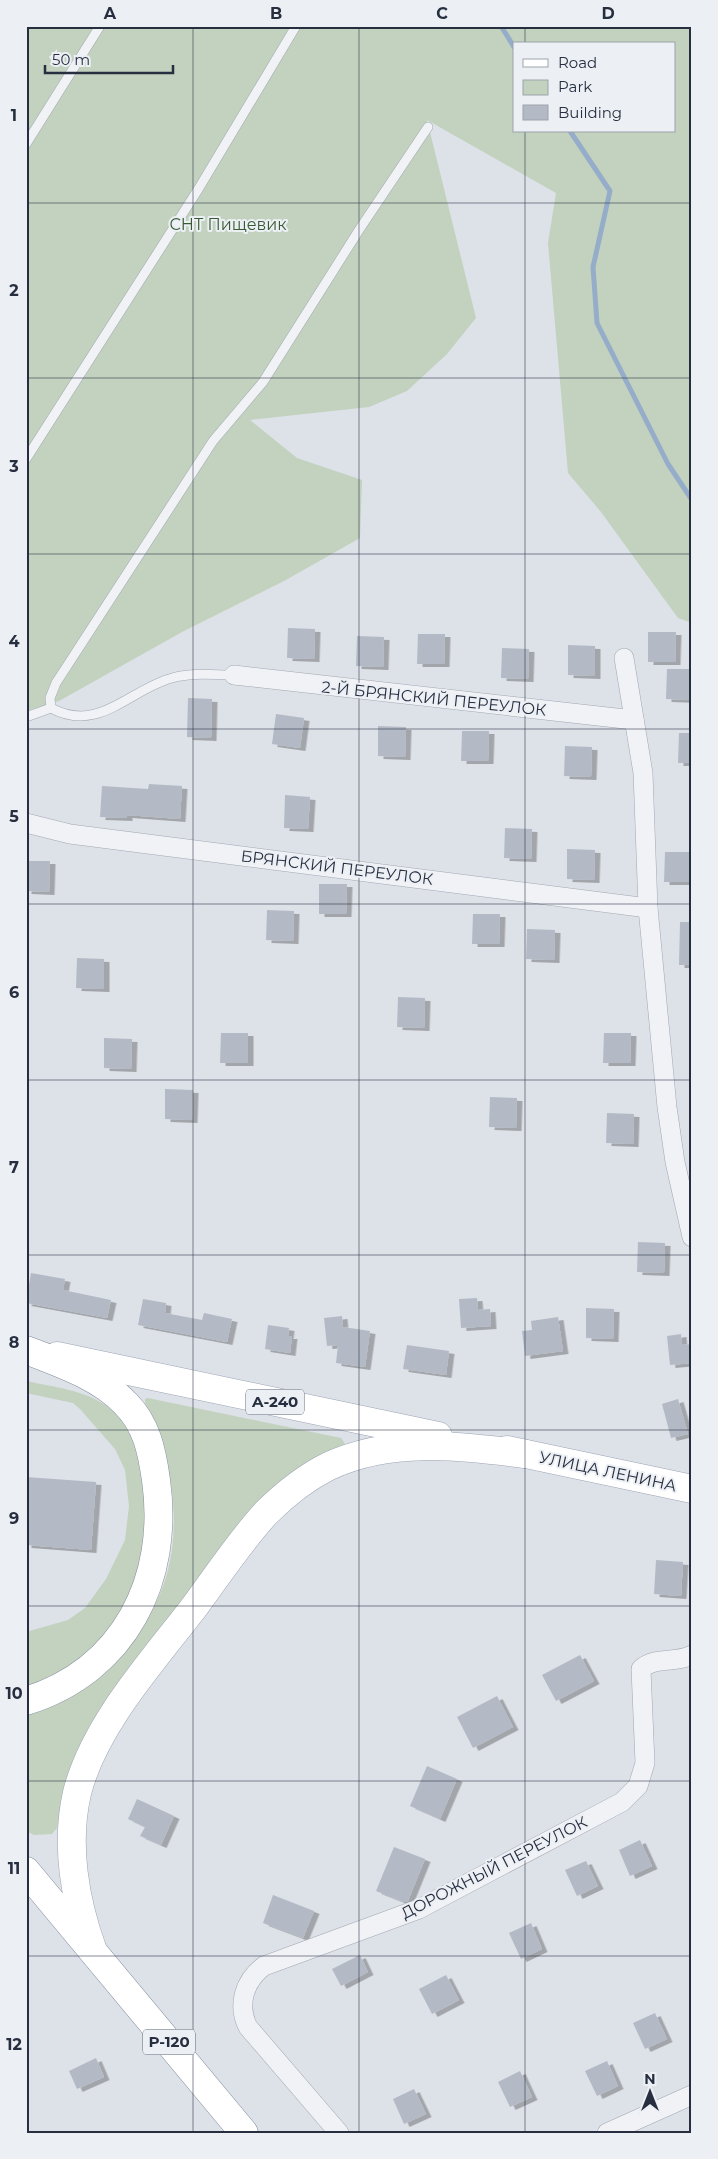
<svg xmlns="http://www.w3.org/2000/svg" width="718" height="2159" viewBox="0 0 718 2159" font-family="Montserrat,sans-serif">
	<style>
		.green { fill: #c2d2be; fill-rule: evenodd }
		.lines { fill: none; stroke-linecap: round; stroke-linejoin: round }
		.stream { stroke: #96adca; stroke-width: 5 }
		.building { fill: #b4bac5; filter: url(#shadow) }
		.lane-casing { stroke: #a2a8b2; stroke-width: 10 }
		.street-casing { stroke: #a2a8b2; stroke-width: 20 }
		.primary-casing { stroke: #9ca4b4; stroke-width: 29 }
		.highway-casing { stroke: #848d9f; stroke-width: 29 }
		.lane { stroke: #f0f2f6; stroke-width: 9 }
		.street { stroke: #f0f2f6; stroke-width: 19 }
		.primary { stroke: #fff; stroke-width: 28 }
		.highway { stroke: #fff; stroke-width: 28 }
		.grid { fill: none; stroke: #262e3f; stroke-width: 1; stroke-opacity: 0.55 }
		.labels { text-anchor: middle; stroke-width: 4; stroke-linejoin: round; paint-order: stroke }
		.shield { fill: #ecf0f5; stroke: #616876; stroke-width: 1 }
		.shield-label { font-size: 15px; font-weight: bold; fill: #262e3f }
		.park-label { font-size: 16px; fill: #385b33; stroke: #ecf0f5 }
		.street-label { font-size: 16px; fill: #262e3f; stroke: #ecf0f5 }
		.neatline { fill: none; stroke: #262e3f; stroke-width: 2 }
		.grid-label { font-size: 16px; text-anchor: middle; font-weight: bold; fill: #262e3f }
	</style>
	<defs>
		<filter id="shadow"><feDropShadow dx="5.5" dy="3" stdDeviation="0" flood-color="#0004"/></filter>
	</defs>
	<rect width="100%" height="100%" fill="#dde1e8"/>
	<g class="green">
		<path d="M26,26H692V623L678,618L601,512L568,473L548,243L556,193L427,120L476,318L447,354L407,391L369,407L250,420L297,458L362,480L360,538L284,581L182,632L59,701L26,711ZM514,44H674V131H514Z"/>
		<path d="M26,1381C54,1387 85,1390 108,1407C133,1426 140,1455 143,1484C146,1516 147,1551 137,1582C125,1616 95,1652 64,1671C52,1678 39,1683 26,1689V1632L68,1620L85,1608L106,1579L125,1540L129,1506L125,1470L115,1449L80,1409L73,1403L26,1393Z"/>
		<path d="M148,1398L341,1438L345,1444L343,1448C303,1465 287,1473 256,1505L62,1802L57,1828L52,1834L34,1835L26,1831V1715C39,1710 53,1706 65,1699C80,1689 93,1672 106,1659C118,1647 134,1635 144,1622C189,1561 178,1466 145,1403V1399Z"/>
	</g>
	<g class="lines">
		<g class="stream">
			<polyline points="501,26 514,47"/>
			<polyline points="570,131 610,191 593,267 597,323 668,464 692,500"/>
		</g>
	</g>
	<g class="building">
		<polygon points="288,628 315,629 314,659 287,658"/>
		<polygon points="648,632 676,632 675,662 648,662"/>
		<polygon points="418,634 445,634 444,664 417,664"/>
		<polygon points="357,636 384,637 383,667 356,666"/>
		<polygon points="568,645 595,646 595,676 568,675"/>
		<polygon points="502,648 529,649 528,679 501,678"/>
		<polygon points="667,669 692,669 692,700 666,699"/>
		<polygon points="188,698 212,699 211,738 187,737"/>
		<polygon points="276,714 304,718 300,748 272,744"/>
		<polygon points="378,726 406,727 405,757 378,756"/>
		<polygon points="462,731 489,731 488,761 461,761"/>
		<polygon points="679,733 692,733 692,763 678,763"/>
		<polygon points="565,746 592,747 591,777 564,776"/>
		<polygon points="149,784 182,786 180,819 127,815 127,818 100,817 102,786 148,789"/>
		<polygon points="285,795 310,797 308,829 284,828"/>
		<polygon points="505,828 532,829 531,859 504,858"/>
		<polygon points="567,849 595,850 594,880 567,879"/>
		<polygon points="665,852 692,852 691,882 664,882"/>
		<polygon points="26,861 50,861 49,892 26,891"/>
		<polygon points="319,884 347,884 346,914 319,914"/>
		<polygon points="267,910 294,911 293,941 266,940"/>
		<polygon points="473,914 500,914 499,944 472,944"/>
		<polygon points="680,922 692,922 692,965 679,965"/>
		<polygon points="527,929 555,930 554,960 526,959"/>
		<polygon points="77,958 104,959 104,989 76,988"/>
		<polygon points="398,997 425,998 424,1028 397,1027"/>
		<polygon points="221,1033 248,1033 248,1063 220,1063"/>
		<polygon points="604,1033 631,1033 630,1063 603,1063"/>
		<polygon points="104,1038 132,1039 131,1069 104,1068"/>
		<polygon points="165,1089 193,1090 192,1120 165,1119"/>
		<polygon points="490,1097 517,1098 516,1128 489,1127"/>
		<polygon points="607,1113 634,1114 633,1144 606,1143"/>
		<polygon points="638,1242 665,1243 664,1273 637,1272"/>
		<polygon points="31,1273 65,1279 63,1290 111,1300 107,1318 26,1303"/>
		<polygon points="477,1298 478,1310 490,1309 491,1326 461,1328 459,1299"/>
		<polygon points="143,1299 166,1303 165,1313 202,1320 204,1313 232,1319 227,1342 138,1325"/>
		<polygon points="586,1308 614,1309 613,1339 586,1338"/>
		<polygon points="342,1316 343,1327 370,1331 365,1367 336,1363 338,1345 327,1346 324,1318"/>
		<polygon points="558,1317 563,1351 525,1356 522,1331 532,1330 531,1321"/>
		<polygon points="268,1325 289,1328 288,1336 292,1336 290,1353 265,1349"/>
		<polygon points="681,1334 682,1345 692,1344 692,1363 670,1365 667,1336"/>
		<polygon points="407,1345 449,1351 446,1375 403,1369"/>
		<polygon points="678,1399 688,1434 671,1438 662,1404"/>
		<polygon points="26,1477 96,1482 91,1550 26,1545"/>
		<polygon points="656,1560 683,1562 681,1596 654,1594"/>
		<polygon points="580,1655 594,1681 556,1701 542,1675"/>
		<polygon points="497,1696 513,1727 473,1748 457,1717"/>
		<polygon points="427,1766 457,1779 440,1819 410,1806"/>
		<polygon points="137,1799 174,1816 161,1845 140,1836 145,1827 128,1819"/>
		<polygon points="640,1840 652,1866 630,1876 619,1850"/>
		<polygon points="394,1847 425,1859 408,1901 404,1902 376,1891"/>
		<polygon points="586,1861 598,1886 577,1896 565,1870"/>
		<polygon points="273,1895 314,1911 303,1938 263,1923"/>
		<polygon points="531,1923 542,1949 521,1959 509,1933"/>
		<polygon points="360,1955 368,1972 341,1986 332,1969"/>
		<polygon points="446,1975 459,2000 432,2014 419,1989"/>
		<polygon points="655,2013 667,2039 645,2049 633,2023"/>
		<polygon points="96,2058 104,2077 77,2089 69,2071"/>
		<polygon points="607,2061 618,2086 597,2096 585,2071"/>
		<polygon points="520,2071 532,2097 510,2107 498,2082"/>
		<polygon points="414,2089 426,2114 404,2124 393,2099"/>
	</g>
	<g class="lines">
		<defs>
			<g id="lane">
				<polyline points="26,144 100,26"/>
				<polyline points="26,459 199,188 296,26"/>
				<path d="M234,675C213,675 192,672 172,678C130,689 99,734 51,708L50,698L56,683L213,441L263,382L359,230L428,127"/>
				<polyline points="26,717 51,708"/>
			</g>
			<g id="street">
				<polyline points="624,658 643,773 648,908 667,1107 675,1162 692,1237"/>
				<polyline points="234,675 634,720"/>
				<polyline points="26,823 70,834 648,908"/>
				<path d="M339,2133L248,2027C237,2005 244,1981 264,1966L419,1909L622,1802L638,1786L645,1763L641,1669C655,1656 674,1664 692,1655"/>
				<polyline points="607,2133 692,2095"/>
			</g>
			<g id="primary">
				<polyline points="57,1356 438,1436"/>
				<polyline points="507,1450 692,1489"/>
				<path d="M93,1951C75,1902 65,1845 77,1793C94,1725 153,1661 195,1606C218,1575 240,1541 266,1513C285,1494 305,1478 329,1466C391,1437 459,1446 525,1454"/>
			</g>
			<g id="highway">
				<path d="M26,1350C60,1363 101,1377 126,1404C147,1425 152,1452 156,1480C170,1579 125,1670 26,1701"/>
				<polyline points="26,1871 244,2133"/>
			</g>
		</defs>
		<use href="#lane" class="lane-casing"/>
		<use href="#street" class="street-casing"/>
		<use href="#primary" class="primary-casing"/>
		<use href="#highway" class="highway-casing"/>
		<use href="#lane" class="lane"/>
		<use href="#street" class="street"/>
		<use href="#primary" class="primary"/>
		<use href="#highway" class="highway"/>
	</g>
	<path class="grid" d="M193,26V2133M359,26V2133M525,26V44M525,131V2133M26,203H692M26,378H692M26,554H692M26,729H692M26,904H692M26,1080H692M26,1255H692M26,1430H692M26,1606H692M26,1781H692M26,1956H692"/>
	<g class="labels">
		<g class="shield">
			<rect x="246" y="1389.5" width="58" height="25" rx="4"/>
			<rect x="143" y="2029.5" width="52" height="25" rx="4"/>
		</g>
		<g class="shield-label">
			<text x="275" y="1407">А-240</text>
			<text x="169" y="2047">Р-120</text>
		</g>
		<g class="park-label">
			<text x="228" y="230">СНТ Пищевик</text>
		</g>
		<g class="street-label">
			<text transform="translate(434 698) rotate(6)" y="6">2-Й БРЯНСКИЙ ПЕРЕУЛОК</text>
			<text transform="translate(337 867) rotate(7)" y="6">БРЯНСКИЙ ПЕРЕУЛОК</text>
			<text transform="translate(608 1471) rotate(12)" y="6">УЛИЦА ЛЕНИНА</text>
			<text transform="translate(494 1867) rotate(-27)" y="6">ДОРОЖНЫЙ ПЕРЕУЛОК</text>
		</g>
	</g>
	<rect width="718" height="2159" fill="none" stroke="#ecf0f5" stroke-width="55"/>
	<rect x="513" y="42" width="162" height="90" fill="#ecf0f5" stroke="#9da2ac"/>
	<rect x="523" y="59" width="25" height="8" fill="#ffffff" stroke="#9da2ac"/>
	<text x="558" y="68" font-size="15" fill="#262e3f">Road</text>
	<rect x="523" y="80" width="25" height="15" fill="#c2d2be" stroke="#9da2ac"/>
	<text x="558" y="92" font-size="15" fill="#262e3f">Park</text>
	<rect x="523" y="105" width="25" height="15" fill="#b4bac5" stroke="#9da2ac"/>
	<text x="558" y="118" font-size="15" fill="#262e3f">Building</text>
	<g transform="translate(650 2092)" stroke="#ecf0f5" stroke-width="4" paint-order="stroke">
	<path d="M0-4L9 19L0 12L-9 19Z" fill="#262e3f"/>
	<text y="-8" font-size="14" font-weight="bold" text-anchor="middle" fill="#262e3f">N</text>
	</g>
	<path d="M45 65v8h128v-8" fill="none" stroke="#262e3f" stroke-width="2.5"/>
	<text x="52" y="65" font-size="15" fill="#262e3f" stroke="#ecf0f5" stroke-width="4" paint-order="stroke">50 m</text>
	<rect x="28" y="28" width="662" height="2104" class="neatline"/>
	<g class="grid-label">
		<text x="110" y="19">A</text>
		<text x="276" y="19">B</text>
		<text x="442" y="19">C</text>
		<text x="608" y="19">D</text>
		<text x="14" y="121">1</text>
		<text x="14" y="296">2</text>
		<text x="14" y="472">3</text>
		<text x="14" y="647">4</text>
		<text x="14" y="822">5</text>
		<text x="14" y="998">6</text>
		<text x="14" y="1173">7</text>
		<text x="14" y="1348">8</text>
		<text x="14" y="1524">9</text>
		<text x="14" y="1699">10</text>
		<text x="14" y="1874">11</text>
		<text x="14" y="2050">12</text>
	</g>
</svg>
